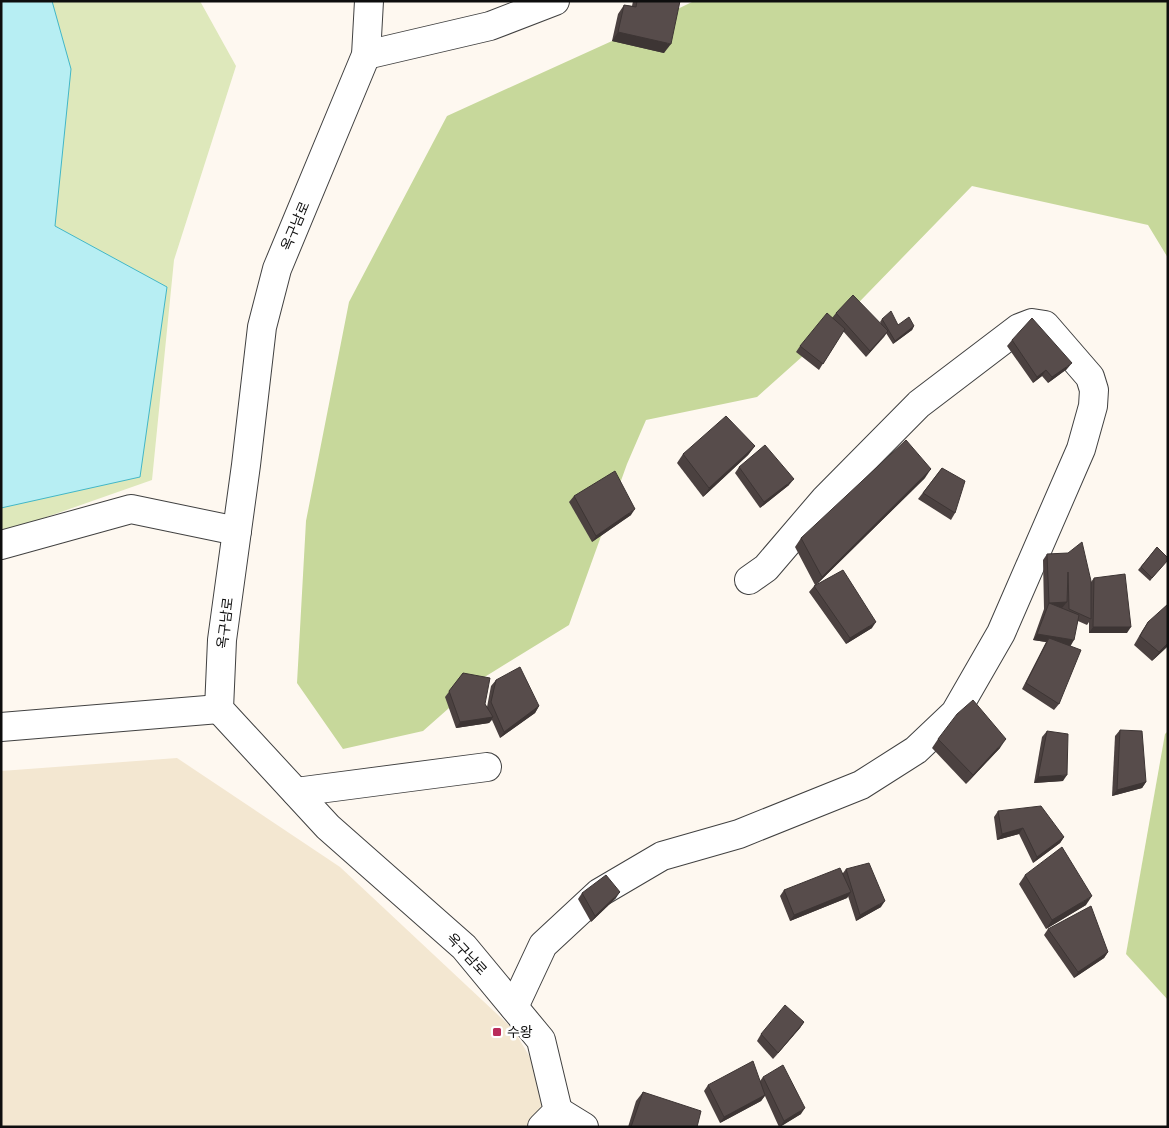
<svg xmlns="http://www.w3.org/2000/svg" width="1169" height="1128" viewBox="0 0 1169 1128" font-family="Bitter,'Noto Sans KR',serif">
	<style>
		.farmland { fill: #f3e7d1 }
		.green { fill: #dee8bb }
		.forest { fill: #c7d89b }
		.water { fill: #b7eef3; stroke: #42b7c7 }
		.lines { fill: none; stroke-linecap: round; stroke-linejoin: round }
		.minor-casing { stroke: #414141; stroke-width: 30 }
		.minor { stroke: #fff; stroke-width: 28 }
		.wall { fill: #4b4140 }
		.shaded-wall { fill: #3d3534 }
		.building { fill: #574c4b; stroke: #3d3534 }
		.poi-dot { fill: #b92c5a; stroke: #fff; stroke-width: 2 }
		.labels { text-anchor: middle; stroke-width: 5; stroke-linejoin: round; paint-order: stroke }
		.street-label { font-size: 14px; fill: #0e0e0e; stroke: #fff }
		.poi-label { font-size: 14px; fill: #0e0e0e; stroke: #fff; text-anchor: start }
	</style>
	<rect width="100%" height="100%" fill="#fef8f0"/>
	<polygon class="farmland" points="177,758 340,867 513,1029 572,1127 1,1127 1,771"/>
	<polygon class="green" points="1,1 200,1 236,66 174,260 152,480 1,533"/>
	<g class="forest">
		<polygon points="694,1 1168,1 1168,258 1148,225 972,186 832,330 757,397 646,420 627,464 569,625 483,678 423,731 343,749 297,683 306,521 349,302 447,116 612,41"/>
		<polygon points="1168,731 1168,1000 1126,954 1165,734"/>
	</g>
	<polygon class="water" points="1,1 52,1 71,69 55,226 167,287 140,477 1,508"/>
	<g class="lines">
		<defs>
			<g id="minor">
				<polyline points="369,1 366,55 277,269 262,327 246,465 222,640 219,709 328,827 464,947 541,1040 558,1111 542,1127"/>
				<polyline points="366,55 490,26 555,1"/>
				<polyline points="1,545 131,509 237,531"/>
				<polyline points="1,727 219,709"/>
				<polyline points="296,792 487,767"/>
				<polyline points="514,1007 543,945 599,893 662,856 739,834 861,785 916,750 955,713 1001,633 1081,449 1093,406 1094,390 1090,377 1045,325 1032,323 1019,328 919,404 825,499 766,568 749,580"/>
				<polyline points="558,1111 584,1127"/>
			</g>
		</defs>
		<use href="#minor" class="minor-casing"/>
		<use href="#minor" class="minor"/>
	</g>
	<g class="wall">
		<polygon points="633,1 680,1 664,53 612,41 618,14 624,5 632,6"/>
		<polygon points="836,313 881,324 880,322 882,319 898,325 914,326 912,330 893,344 886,333 866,357 843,331 819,370 796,352 800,346 832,318"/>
		<polygon points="1012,340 1067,369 1048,383 1042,376 1033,383 1007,346"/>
		<polygon points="755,446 748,455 703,497 677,463 683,454"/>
		<polygon points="739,467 789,485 760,508 735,473"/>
		<polygon points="942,468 955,513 951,520 918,499"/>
		<polygon points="925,478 816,585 872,628 846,644 809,592 815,585 795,547 801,538"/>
		<polygon points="574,496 631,515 592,542 569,502"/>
		<polygon points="1157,547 1168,558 1150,581 1138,570"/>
		<polygon points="1047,554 1091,582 1094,578 1127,633 1089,633 1089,622 1087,625 1078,621 1070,646 1059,704 1054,710 1022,689 1046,642 1033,640 1044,609 1043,560"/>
		<polygon points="1148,622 1168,646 1152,661 1134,645 1142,631"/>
		<polygon points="463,673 487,707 491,686 496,680 539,706 535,713 500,738 492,720 489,723 456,728 445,697"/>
		<polygon points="1120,730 1146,782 1142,788 1112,796 1115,736"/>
		<polygon points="1047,731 1063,781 1034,783 1042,737"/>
		<polygon points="938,739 1000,748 966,784 932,748"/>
		<polygon points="998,811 1064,837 1060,843 1033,863 1019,834 997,840 994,817"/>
		<polygon points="846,869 881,907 856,921 848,896 847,898 790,921 780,896 784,890 843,873"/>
		<polygon points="1025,875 1086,905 1046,929 1019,884"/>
		<polygon points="582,893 616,898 591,922 578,899"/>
		<polygon points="1048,929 1108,952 1104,958 1074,978 1044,935"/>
		<polygon points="804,1022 800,1028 773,1059 757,1041 761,1034"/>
		<polygon points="763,1077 801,1114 779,1127 765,1096 761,1101 720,1123 704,1091 708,1085 760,1081"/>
		<polygon points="643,1092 697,1127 628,1127 636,1101"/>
	</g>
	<g class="shaded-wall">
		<polygon points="618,32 671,44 664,53 612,41"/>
		<polygon points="914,326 912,330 893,344 895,341"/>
		<polygon points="888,331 884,337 866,357 870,351"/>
		<polygon points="1072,363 1067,369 1048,383 1052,377"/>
		<polygon points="1046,370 1042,376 1033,383 1037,377"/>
		<polygon points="755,446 748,455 703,497 709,488"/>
		<polygon points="931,469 925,478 815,586 822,577"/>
		<polygon points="794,479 789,485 760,508 764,502"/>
		<polygon points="635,509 631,515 592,542 596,536"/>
		<polygon points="1067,602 1062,608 1049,603"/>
		<polygon points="876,622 872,628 846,644 850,638"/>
		<polygon points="1093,627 1131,627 1127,633 1089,633"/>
		<polygon points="1037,634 1074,640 1070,647 1049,638 1046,642 1033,640"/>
		<polygon points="1168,643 1168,646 1152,661 1159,652"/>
		<polygon points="539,706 535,713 500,738 504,732"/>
		<polygon points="493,717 489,723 456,728 460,722"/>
		<polygon points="1006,739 1000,748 966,784 973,775"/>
		<polygon points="1067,775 1063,781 1034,783 1038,777"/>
		<polygon points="1146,782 1142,788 1112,796 1117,790"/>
		<polygon points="1023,828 1019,834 997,840 1002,834"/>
		<polygon points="1064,837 1060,843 1033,863 1037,857"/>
		<polygon points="620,892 616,898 591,922 595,916"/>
		<polygon points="851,892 847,898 790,921 794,915"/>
		<polygon points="1092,896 1086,905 1046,929 1052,920"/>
		<polygon points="885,901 881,907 856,921 860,915"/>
		<polygon points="1108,952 1104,958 1074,978 1078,972"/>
		<polygon points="804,1022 800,1028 773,1059 778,1053"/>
		<polygon points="765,1095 761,1101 720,1123 724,1117"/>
		<polygon points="805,1108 801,1114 780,1127 784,1121"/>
	</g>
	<g class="building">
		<polygon points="637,1 680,1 671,44 618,32 624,5 636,7"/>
		<polygon points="853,295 888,331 870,351 836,313"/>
		<polygon points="891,311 898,325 909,317 914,326 895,341 882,319"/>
		<polygon points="827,313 845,329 823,364 800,346"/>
		<polygon points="1032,318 1072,363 1052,377 1046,370 1037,377 1012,340"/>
		<polygon points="726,416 755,446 709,488 683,454"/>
		<polygon points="906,440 931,469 822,577 801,538"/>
		<polygon points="765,445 794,479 764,502 739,467"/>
		<polygon points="942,468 965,481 955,513 923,493"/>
		<polygon points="615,471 635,509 596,536 574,496"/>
		<polygon points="1082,542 1091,581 1091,619 1069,609 1068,572 1067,602 1049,603 1079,615 1074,640 1037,634 1049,603 1047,554 1068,553"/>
		<polygon points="1157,547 1168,558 1168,560 1152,578 1141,567"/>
		<polygon points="843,570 876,622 850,638 814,586"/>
		<polygon points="1125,574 1131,627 1093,627 1094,578"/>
		<polygon points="1168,604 1168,643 1159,652 1140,636 1148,622"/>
		<polygon points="1049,638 1081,650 1059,704 1026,683"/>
		<polygon points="520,667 539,706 504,732 491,702 496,680"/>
		<polygon points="463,673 490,678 485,704 493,717 460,722 449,691"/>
		<polygon points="973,700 1006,739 973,775 938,739 957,714"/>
		<polygon points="1120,730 1142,731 1146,782 1117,790"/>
		<polygon points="1047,731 1068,734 1067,775 1038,777"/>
		<polygon points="1041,806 1064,837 1037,857 1023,828 1002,834 998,811"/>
		<polygon points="1062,847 1092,896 1052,920 1025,875"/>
		<polygon points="869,863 885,901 860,915 846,869"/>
		<polygon points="840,868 851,892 794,915 784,890"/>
		<polygon points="606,875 620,892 595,916 582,893"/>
		<polygon points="1091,906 1108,952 1078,972 1048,929"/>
		<polygon points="785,1005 804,1022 778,1053 761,1034"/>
		<polygon points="753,1061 765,1095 724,1117 708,1085"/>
		<polygon points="783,1065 805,1108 784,1121 763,1077"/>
		<polygon points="643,1092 701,1111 697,1127 631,1127"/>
	</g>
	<rect class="poi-dot" x="492" y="1027" width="10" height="10" rx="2.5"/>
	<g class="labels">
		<g class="street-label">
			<text transform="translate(295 226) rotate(-67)" y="5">옥구남로</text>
			<text transform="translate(225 623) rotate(-83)" y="5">옥구남로</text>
			<text transform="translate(467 954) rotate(47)" y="5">옥구남로</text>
		</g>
		<g class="poi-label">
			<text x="507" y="1037">수왕</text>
		</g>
	</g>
	<rect width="1169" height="1128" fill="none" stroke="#0e0e0e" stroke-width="5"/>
</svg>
